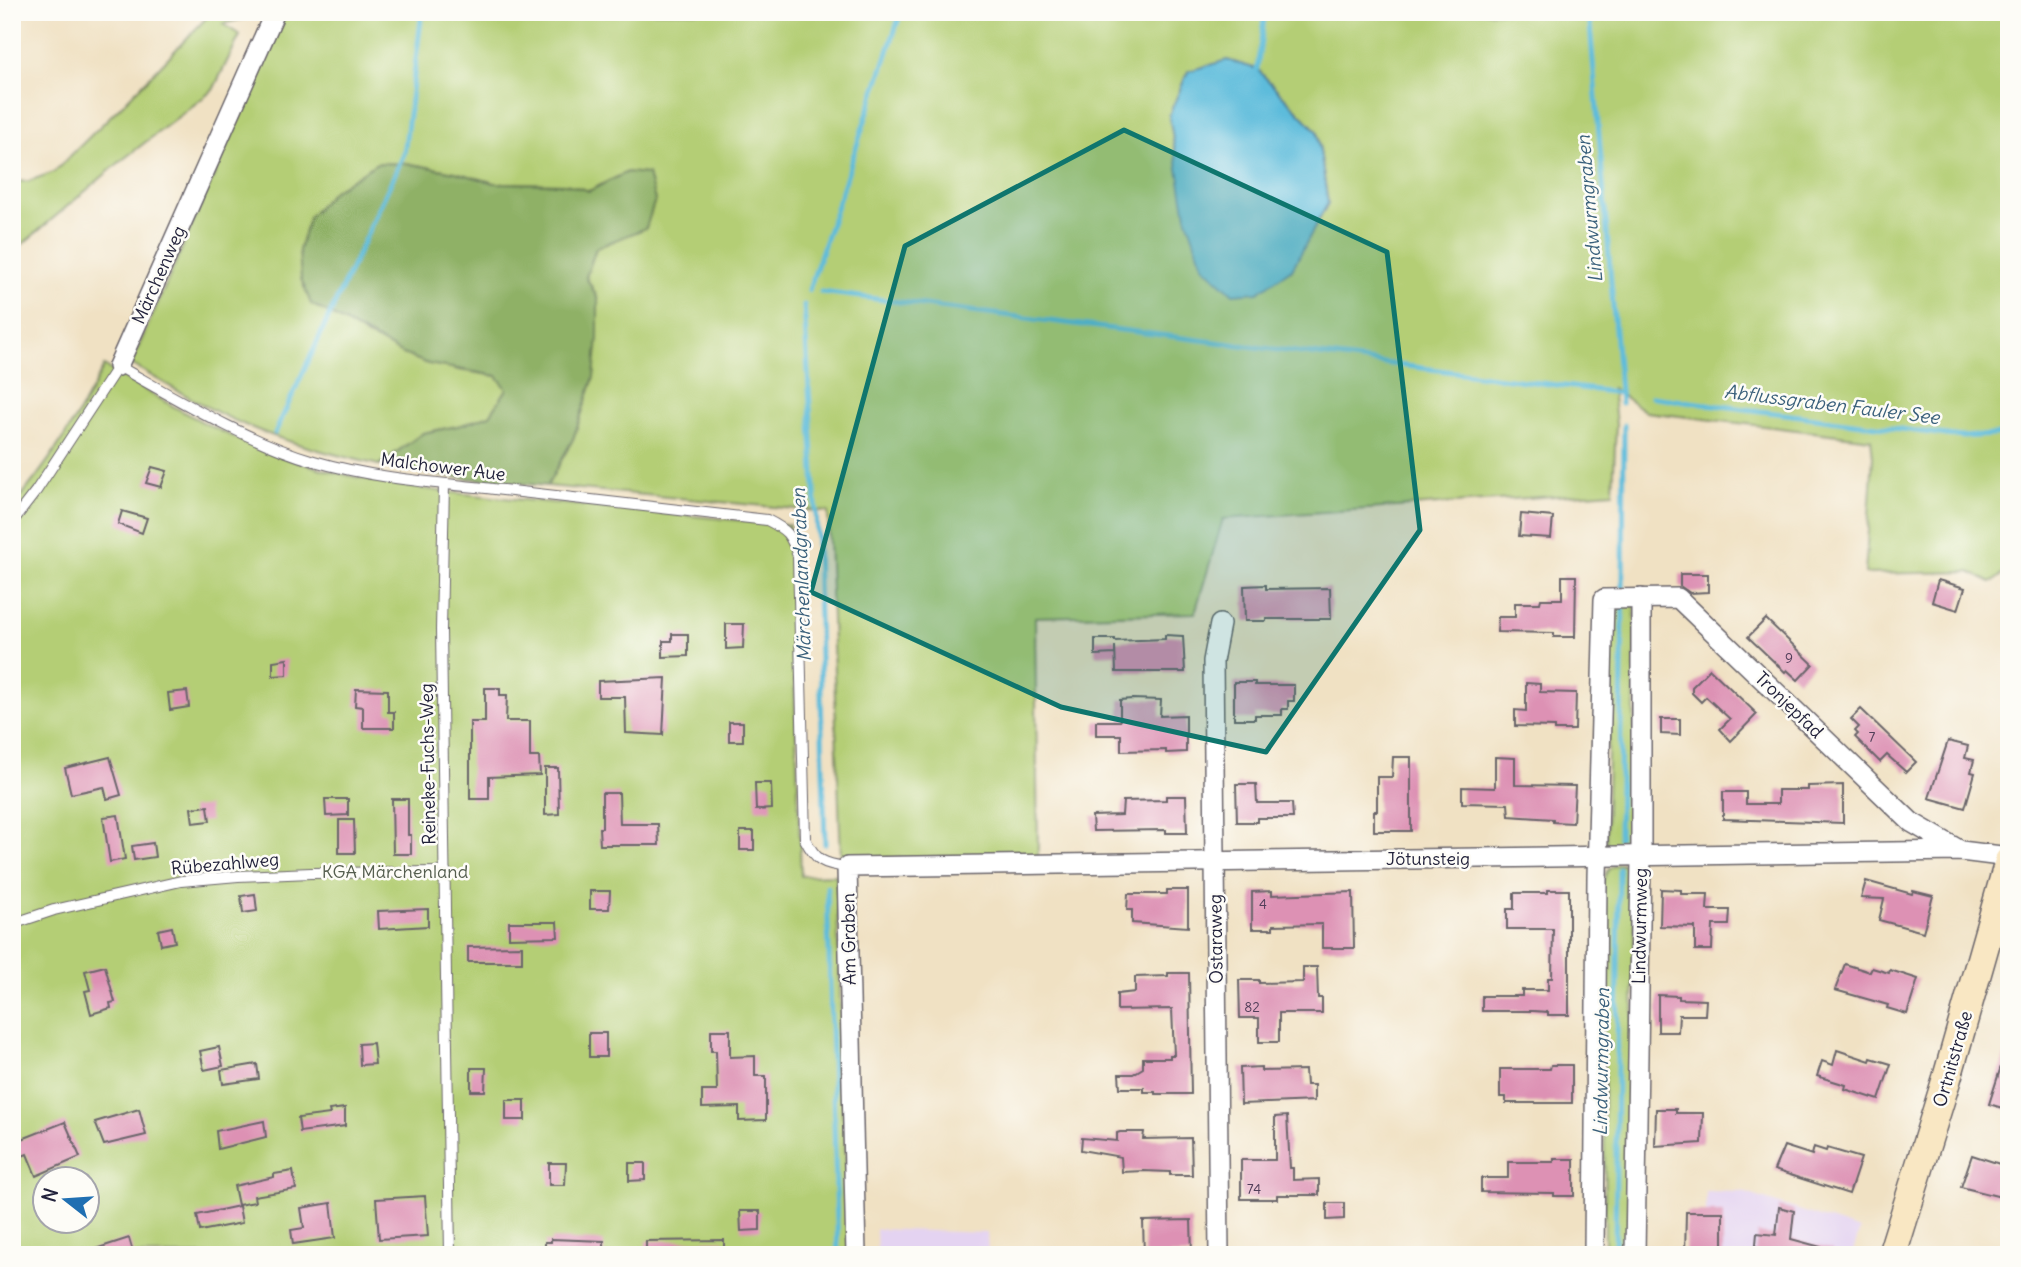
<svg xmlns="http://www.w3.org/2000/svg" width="2021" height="1267" viewBox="0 0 2021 1267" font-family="Delius,sans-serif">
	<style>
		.built { fill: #e4d3f1 }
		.green { fill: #b4ce74; stroke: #6b7858; stroke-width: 2; fill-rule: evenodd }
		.forest { fill: #8fb166; stroke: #586a50; stroke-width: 2 }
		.water { fill: #5dbcdb; stroke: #406f8b; stroke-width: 2 }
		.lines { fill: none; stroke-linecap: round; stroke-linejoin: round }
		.stream { stroke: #5dbcdb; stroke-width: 5 }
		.building { fill: #dd91b4 }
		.lane-casing { stroke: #6a656b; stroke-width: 12 }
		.street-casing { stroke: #6a656b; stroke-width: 22 }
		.secondary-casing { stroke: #6a656b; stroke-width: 31 }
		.lane { stroke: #fff; stroke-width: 10 }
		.street { stroke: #fff; stroke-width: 19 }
		.secondary { stroke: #f9e7c3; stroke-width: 28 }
		.marked { fill: #0f766e; fill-opacity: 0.2; stroke: #0f766e; stroke-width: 5; stroke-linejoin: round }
		.labels { text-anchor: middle; stroke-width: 5; stroke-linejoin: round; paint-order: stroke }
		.number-label { font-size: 14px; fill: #513e59 }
		.street-label { font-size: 18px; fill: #22223b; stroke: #fdfcf7 }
		.park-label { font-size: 18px; fill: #555e4f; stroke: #fdfcf7 }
		.water-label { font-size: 19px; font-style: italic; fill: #3a607b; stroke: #fdfcf7 }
	</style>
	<rect width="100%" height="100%" fill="#fdfcf7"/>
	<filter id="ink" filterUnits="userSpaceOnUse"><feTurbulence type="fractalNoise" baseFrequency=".0143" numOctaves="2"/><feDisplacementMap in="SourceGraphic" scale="14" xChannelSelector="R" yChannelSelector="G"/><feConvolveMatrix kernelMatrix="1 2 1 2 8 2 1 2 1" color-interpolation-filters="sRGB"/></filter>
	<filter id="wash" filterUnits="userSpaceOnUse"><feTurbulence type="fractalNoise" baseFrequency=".00686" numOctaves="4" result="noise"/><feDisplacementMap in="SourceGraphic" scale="28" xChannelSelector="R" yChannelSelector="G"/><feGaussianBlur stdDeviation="1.57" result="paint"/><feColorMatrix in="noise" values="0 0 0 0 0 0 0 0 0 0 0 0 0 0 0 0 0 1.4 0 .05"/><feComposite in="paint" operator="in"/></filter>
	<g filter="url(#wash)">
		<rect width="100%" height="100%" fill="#f0e1c3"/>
		<g class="built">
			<polygon points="1706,1191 1743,1192 1860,1230 1852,1255 1706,1255"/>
			<polygon points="876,1229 987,1233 988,1255 877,1255"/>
		</g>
		<g class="green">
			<polygon points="212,12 269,12 223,24 240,35 213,90 121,161 12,253 12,182 29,181 54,172 140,87"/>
			<path d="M286,12H2009V570L1991,583L1970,572L1865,574L1873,457L1871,439L1646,412L1612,388L1616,424L1613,492L1223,519L1195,613L1035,617L1038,858H841L828,512L547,486L573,439L594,377L598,299L586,277L596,248L646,227L610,180L590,191L566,184L495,183L455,172L411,164L377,163L332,192L355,328L367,336L458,370L497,376L507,389L490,415L462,425L423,433L379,465C339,456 298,446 260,431C215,414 173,388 131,364ZM1257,69L1317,131L1328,203L1292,269Z"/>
			<path d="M104,366C152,394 199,423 249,444C344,484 445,493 546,502C627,510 708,518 789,525L801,876L836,875L849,1255H12V507C50,463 78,418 104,366ZM46,1180H88V1222H46Z"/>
			<polygon points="1615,603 1635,605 1633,849 1606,847 1611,610"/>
			<path d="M1620,864L1628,866L1635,872L1630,1255H1605L1603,881C1606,871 1609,866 1620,864Z"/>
		</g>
		<polygon class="forest" points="377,163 411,164 455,172 495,183 566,184 589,191 627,172 648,174 655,200 646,228 596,248 586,277 598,299 598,338 594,377 573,439 547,486 442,476 379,465 423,433 462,425 490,415 507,389 497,376 428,364 403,354 311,304 301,279 299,250 309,217 332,192"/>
		<polygon class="water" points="1227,60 1257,69 1317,131 1328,203 1292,269 1258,292 1233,294 1203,266 1186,216 1169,115 1188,71"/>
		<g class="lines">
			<g class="stream">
				<polyline points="1589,12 1621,403"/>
				<polyline points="1257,69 1265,12"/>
				<polyline points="809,290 901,12"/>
				<polyline points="821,292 1620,393"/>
				<polyline points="804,305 816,506 825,844"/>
				<polyline points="1652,397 1962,437 2009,434"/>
				<polyline points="275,433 404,154 422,12"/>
				<polyline points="1623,588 1624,425"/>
				<polyline points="1619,838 1623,608"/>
				<polyline points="827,887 838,1255"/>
				<polyline points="1615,1255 1619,869"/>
			</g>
		</g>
		<g id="blocks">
			<g class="building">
				<polygon points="152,467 167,471 161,487 146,483"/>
				<polygon points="122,511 147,518 142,533 118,524"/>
				<polygon points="1521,514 1553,517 1551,538 1519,536"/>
				<polygon points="1680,574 1708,574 1708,592 1690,593 1680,586"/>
				<polygon points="1562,576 1576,576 1575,637 1554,637 1554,633 1497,632 1498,617 1515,617 1515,603 1540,603 1541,599 1562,599"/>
				<polygon points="1938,580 1965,588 1958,610 1932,602"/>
				<polygon points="1266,585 1266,589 1330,588 1331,619 1266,619 1266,621 1245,621 1244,586"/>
				<polygon points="1766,619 1813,664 1798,680 1787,670 1785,672 1748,637"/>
				<polygon points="726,624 744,624 743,648 726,649"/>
				<polygon points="672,634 688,634 688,656 663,657 663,641 672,641"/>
				<polygon points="1165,635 1183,636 1185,672 1116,672 1115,646 1115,654 1095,655 1095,639 1115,639 1115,641 1165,639"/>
				<polygon points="287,659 287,675 273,676 273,661"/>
				<polygon points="1710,669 1757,714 1731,741 1720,729 1730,719 1706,697 1701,702 1692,693 1692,687"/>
				<polygon points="666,678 663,735 626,733 625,697 598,697 598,681"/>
				<polygon points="1234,682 1255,682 1255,685 1294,685 1294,701 1288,701 1288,709 1282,709 1282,715 1255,715 1255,719 1234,719"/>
				<polygon points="1526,683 1540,684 1540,692 1576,693 1575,730 1555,730 1555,727 1515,726 1515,710 1526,711"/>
				<polygon points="485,688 500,688 500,695 507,695 506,721 530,721 530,757 539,757 540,775 489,777 489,799 470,799 470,722 485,722"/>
				<polygon points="356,689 388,690 388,712 394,712 394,728 363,728 363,707 355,706"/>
				<polygon points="187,691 189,707 170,710 168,693"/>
				<polygon points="1132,699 1161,700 1160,716 1186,715 1186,752 1166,753 1166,750 1121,751 1121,735 1096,735 1096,721 1120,721 1120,700"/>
				<polygon points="1861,709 1916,762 1906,772 1887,755 1880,762 1855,737 1858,734 1855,731 1859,727 1851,719"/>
				<polygon points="1661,719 1680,719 1680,735 1661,734"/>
				<rect x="729" y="722" width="14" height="19"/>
				<polygon points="1948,741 1968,746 1965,758 1974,760 1971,772 1975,773 1965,808 1929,798"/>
				<polygon points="110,757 121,795 107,799 104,787 71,794 65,768"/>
				<polygon points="1393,757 1411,757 1411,831 1374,831 1374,811 1377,811 1377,777 1392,777"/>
				<polygon points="1495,757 1515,758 1515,785 1575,786 1573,823 1553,822 1553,819 1509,816 1508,804 1462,803 1462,787 1495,788"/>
				<polygon points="545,768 558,768 559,814 545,815"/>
				<polygon points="755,783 771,783 772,809 756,810"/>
				<polygon points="1236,784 1256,784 1257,803 1292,803 1293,818 1257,818 1257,822 1237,822"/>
				<polygon points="1843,785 1843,823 1723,819 1723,792 1746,792 1746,804 1778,804 1778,790 1808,790 1808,786"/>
				<polygon points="602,793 619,793 620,824 658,824 659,845 600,845 599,828 602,828"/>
				<polygon points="1166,796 1186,796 1187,833 1166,833 1166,830 1093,831 1092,816 1122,815 1123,801 1166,800"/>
				<polygon points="325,799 348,799 348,815 326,816"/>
				<polygon points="392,799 408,799 408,835 411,835 411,854 393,854"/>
				<polygon points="208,806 210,821 193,823 191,808"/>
				<polygon points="118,815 125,859 110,862 103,817"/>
				<polygon points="339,820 354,820 355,853 339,853"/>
				<rect x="740" y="831" width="14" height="19"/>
				<polygon points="153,843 155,857 134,860 132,846"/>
				<polygon points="1866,881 1912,894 1913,891 1933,896 1923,932 1879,920 1884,899 1861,898"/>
				<polygon points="1661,889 1681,890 1681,894 1708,894 1707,910 1730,910 1729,925 1713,925 1712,950 1695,950 1695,927 1660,926"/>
				<polygon points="1167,890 1188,890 1188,927 1132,923 1132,910 1127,910 1128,894 1167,894"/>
				<polygon points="1548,890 1569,890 1569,1015 1548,1015 1548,1012 1533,1011 1482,1011 1482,996 1522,996 1522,990 1548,990 1548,978 1552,978 1553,929 1507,929 1507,909 1514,909 1514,893 1548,893"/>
				<polygon points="590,891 610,891 609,909 590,909"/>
				<polygon points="1272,891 1272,895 1353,892 1354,948 1322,948 1322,924 1273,925 1273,929 1252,929 1252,892"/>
				<polygon points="255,894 257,911 243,913 241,896"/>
				<polygon points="428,909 428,926 379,929 378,911"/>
				<polygon points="509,922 557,922 558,937 509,938"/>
				<polygon points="172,927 175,942 161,945 158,930"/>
				<polygon points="522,946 522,962 468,962 468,947"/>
				<polygon points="1845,964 1870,972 1872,968 1889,973 1890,970 1918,979 1907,1014 1887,1008 1888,1005 1835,990"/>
				<polygon points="105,966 115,1002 110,1003 111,1008 91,1014 85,991 90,990 85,971"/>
				<polygon points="1303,967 1317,967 1318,998 1322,998 1322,1013 1279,1013 1279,1042 1259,1042 1259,1018 1240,1018 1239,980 1259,980 1259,983 1303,982"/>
				<polygon points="1168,973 1189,973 1191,1094 1155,1094 1155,1092 1144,1092 1144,1088 1120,1088 1119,1074 1133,1074 1143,1068 1143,1058 1170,1058 1170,1055 1174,1055 1172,1009 1117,1010 1117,994 1135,992 1135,977 1168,976"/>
				<polygon points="1658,995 1679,996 1679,999 1706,1000 1705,1015 1679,1015 1678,1032 1658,1032"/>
				<polygon points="711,1030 730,1030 730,1057 755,1056 755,1076 766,1076 766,1120 739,1121 739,1107 702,1108 702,1091 717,1091 716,1051 711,1051"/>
				<rect x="589" y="1033" width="17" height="24"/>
				<polygon points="373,1043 375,1064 360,1065 359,1044"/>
				<polygon points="219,1047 223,1066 204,1070 200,1051"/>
				<polygon points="1837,1050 1870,1061 1871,1058 1891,1064 1879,1100 1845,1089 1846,1085 1817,1076 1822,1061 1833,1065"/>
				<polygon points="2006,1051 2009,1051 2009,1110 1989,1104"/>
				<polygon points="257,1064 259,1079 223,1084 221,1070"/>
				<polygon points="1551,1065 1572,1065 1572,1103 1506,1103 1506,1097 1500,1097 1500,1069 1550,1069"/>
				<polygon points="1261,1067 1261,1071 1305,1070 1306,1085 1314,1085 1314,1101 1241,1104 1240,1068"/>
				<polygon points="471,1068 486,1068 485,1091 471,1091"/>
				<rect x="506" y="1100" width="19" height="20"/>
				<polygon points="345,1108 345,1126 300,1132 298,1118 330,1114 329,1110"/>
				<polygon points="139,1109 146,1135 104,1145 95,1122"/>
				<polygon points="1656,1109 1676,1109 1676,1113 1703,1113 1702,1143 1655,1146"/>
				<polygon points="1287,1116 1290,1168 1293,1168 1293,1180 1319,1179 1319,1195 1277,1195 1277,1199 1241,1199 1241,1160 1275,1160 1275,1117"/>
				<polygon points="264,1121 266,1137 218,1149 216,1131"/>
				<polygon points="65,1122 80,1157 36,1176 27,1154 12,1160 12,1143"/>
				<polygon points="1120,1132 1144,1132 1143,1139 1191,1138 1192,1175 1170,1175 1170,1172 1144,1171 1122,1172 1121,1157 1081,1150 1082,1138 1117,1141 1117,1133"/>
				<polygon points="1784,1146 1812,1155 1814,1147 1826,1151 1827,1148 1861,1158 1849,1194 1774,1170"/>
				<polygon points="1972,1155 2009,1167 2009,1199 1961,1187"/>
				<polygon points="1554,1159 1574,1159 1574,1196 1554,1196 1554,1193 1481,1192 1481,1178 1508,1178 1508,1162 1554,1162"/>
				<polygon points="549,1163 566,1163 565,1185 549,1185"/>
				<polygon points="629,1163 645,1163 645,1180 629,1181"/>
				<polygon points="293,1171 296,1189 254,1196 255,1202 238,1205 234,1186 274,1177 274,1174"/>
				<polygon points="425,1196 428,1236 379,1239 376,1199"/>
				<polygon points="331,1203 335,1238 293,1244 291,1230 304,1228 301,1208"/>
				<polygon points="1327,1203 1344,1203 1344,1219 1327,1220"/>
				<polygon points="239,1206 242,1223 200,1231 197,1215"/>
				<polygon points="1779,1207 1794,1211 1791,1239 1832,1250 1832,1255 1755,1255 1757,1233 1776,1235"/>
				<polygon points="740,1211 760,1211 760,1230 741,1231"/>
				<polygon points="1686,1212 1723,1212 1723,1255 1685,1255"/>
				<polygon points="1191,1220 1192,1255 1144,1255 1143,1221"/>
				<polygon points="129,1238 134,1255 86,1255 86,1252"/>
				<polygon points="551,1239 604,1241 604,1255 545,1255 545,1242 551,1242"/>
				<polygon points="724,1240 724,1255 646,1255 646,1241"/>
			</g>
		</g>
	</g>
	<g filter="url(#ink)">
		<use href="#blocks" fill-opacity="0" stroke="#6a656b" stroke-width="2"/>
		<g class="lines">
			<defs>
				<g id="lane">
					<polyline points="444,484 441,630 450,1255"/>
					<path d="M12,522L36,491L118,366C177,399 250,443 314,461C375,479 440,483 503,490C591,500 679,510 767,520C787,530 791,534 798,556L805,839C816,861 823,864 847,867"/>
					<polyline points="12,924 54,910 181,881 238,876 311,873 446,872"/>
				</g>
				<g id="street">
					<polyline points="118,366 275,12"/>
					<polyline points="856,1255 847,867 1961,851 2009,857"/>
					<polyline points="1219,1255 1213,661 1220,624"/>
					<polyline points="1594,1255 1597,877 1604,599 1678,598 1911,822 1961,851"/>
					<polyline points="1635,1255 1641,857 1641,598"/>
				</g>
				<polyline id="secondary" points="1892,1255 1947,1078 2009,861"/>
			</defs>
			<use href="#lane" class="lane-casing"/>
			<use href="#street" class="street-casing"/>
			<use href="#secondary" class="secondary-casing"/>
			<use href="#lane" class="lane"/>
			<use href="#street" class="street"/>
			<use href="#secondary" class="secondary"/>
		</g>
	</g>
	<path class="marked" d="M1124,130L1387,252L1420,530L1266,752L1061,707L811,592L905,246Z"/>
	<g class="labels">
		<g class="number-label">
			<text x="1789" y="663">9</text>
			<text x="1872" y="742">7</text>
			<text x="1263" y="909">4</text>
			<text x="1252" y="1012">82</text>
			<text x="1254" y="1194">74</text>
		</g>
		<g class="street-label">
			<text transform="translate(159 275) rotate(-66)" y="6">Märchenweg</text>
			<text transform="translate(443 467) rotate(7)" y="6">Malchower Aue</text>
			<text transform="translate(1789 705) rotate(44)" y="6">Tronjepfad</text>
			<text transform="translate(428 764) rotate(-91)" y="6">Reineke-Fuchs-Weg</text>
			<text x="1428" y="865">Jötunsteig</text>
			<text transform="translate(225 864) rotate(-5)" y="6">Rübezahlweg</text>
			<text transform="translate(1640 926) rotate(-89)" y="6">Lindwurmweg</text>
			<text transform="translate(849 939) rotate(-91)" y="6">Am Graben</text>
			<text transform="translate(1216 939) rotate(-91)" y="6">Ostaraweg</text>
			<text transform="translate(1953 1059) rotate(-74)" y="6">Ortnitstraße</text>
		</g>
		<g class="park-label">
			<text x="395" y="878">KGA Märchenland</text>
		</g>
		<g class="water-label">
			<text transform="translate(1589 209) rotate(-95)" y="7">Lindwurmgraben</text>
			<text transform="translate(1832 404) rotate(7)" y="7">Abflussgraben Fauler See</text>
			<text transform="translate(801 575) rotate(-92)" y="7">Märchenlandgraben</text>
			<text transform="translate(1601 1062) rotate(-89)" y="7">Lindwurmgraben</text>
		</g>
	</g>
	<rect width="2021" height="1267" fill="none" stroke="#fdfcf7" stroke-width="42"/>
	<g transform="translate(66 1200) rotate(287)"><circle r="33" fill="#fdfcf7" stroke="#a5a5ac" stroke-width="2"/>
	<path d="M0-5L12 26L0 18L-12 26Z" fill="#1f6fb2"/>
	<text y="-10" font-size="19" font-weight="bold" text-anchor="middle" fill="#22223b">N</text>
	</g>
</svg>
